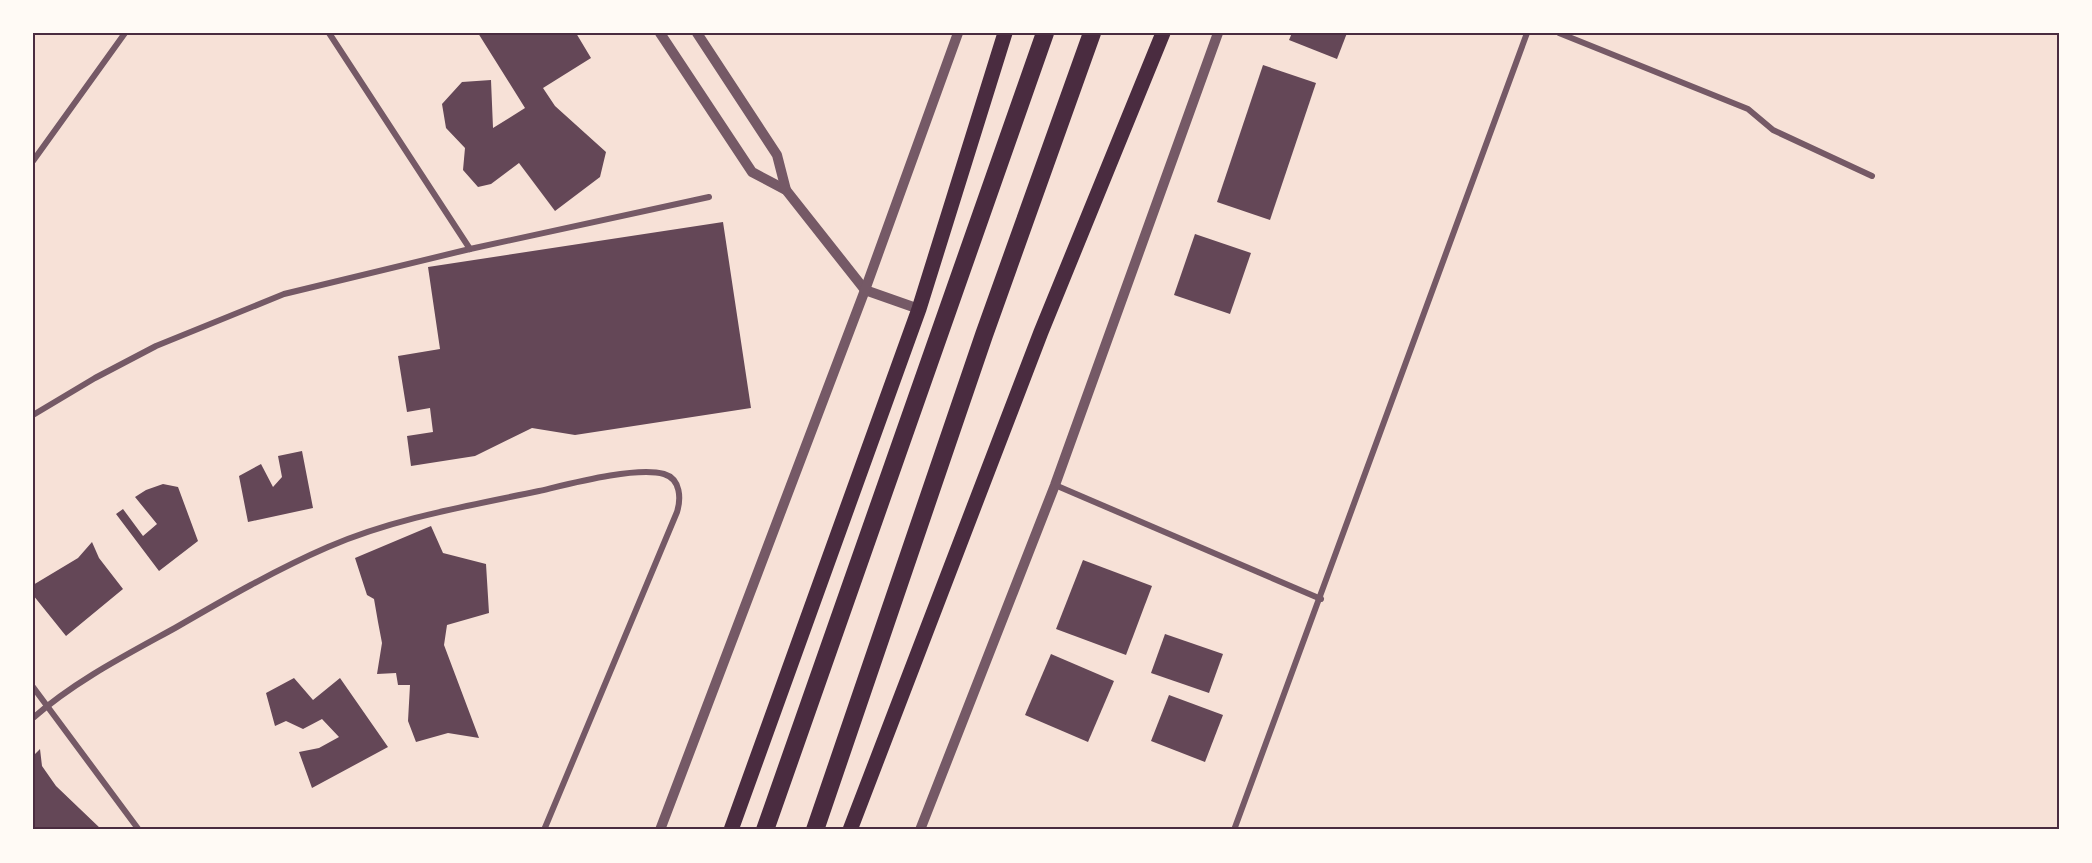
<svg xmlns="http://www.w3.org/2000/svg" width="2092" height="863" viewBox="0 0 2092 863" font-family="'Titillium Web',sans-serif">
	<style>
		.building { fill: #644757 }
		.lines { fill: none; stroke-linecap: round; stroke-linejoin: round }
		.minor { stroke: #755966; stroke-width: 6 }
		.tertiary { stroke: #755966; stroke-width: 10 }
		.primary { stroke: #4a2c40; stroke-width: 15 }
		.motorway { stroke: #4a2c40; stroke-width: 18 }
		.neatline { fill: none; stroke: #4a2c40; stroke-width: 2 }
	</style>
	<rect width="100%" height="100%" fill="#f7e1d7"/>
	<g class="building">
		<polygon points="478,33 576,33 591,58 543,88 555,106 606,152 600,177 555,211 519,163 491,184 478,187 463,170 465,148 446,128 442,104 462,82 491,80 493,128 525,108"/>
		<polygon points="1292,33 1347,33 1337,59 1289,40"/>
		<polygon points="1263,65 1316,83 1270,220 1217,202"/>
		<polygon points="723,222 751,408 575,435 532,428 475,456 411,466 407,436 433,432 430,408 407,412 398,356 440,349 428,267"/>
		<polygon points="1195,234 1251,253 1230,314 1174,295"/>
		<polygon points="302,451 313,508 248,522 239,476 261,464 273,487 282,477 278,456"/>
		<polygon points="163,484 178,487 198,541 159,571 116,514 123,509 143,536 157,524 135,497 146,490"/>
		<polygon points="431,526 443,553 486,564 489,613 447,625 444,645 479,738 448,733 416,742 408,721 410,685 398,685 396,673 377,674 382,643 378,622 374,599 367,595 355,558"/>
		<polygon points="92,542 99,558 123,589 66,636 33,595 33,585 78,558"/>
		<polygon points="1083,560 1152,586 1126,655 1056,629"/>
		<polygon points="1165,634 1223,654 1209,693 1151,673"/>
		<polygon points="1051,654 1114,681 1088,742 1025,715"/>
		<polygon points="294,678 313,700 340,678 388,747 312,788 299,752 319,748 339,737 322,719 303,729 286,721 275,726 266,693"/>
		<polygon points="1169,695 1223,715 1205,762 1151,741"/>
		<polygon points="40,749 42,766 56,786 102,830 33,830 33,756"/>
	</g>
	<g class="lines">
		<g class="minor">
			<polyline points="329,33 470,249"/>
			<polyline points="1559,33 1748,109 1773,130 1872,176"/>
			<polyline points="33,161 125,33"/>
			<polyline points="33,415 95,378 156,346 284,294 470,249 709,197"/>
			<polyline points="1055,485 1321,599"/>
			<polyline points="33,687 139,830"/>
			<path d="M33,718C75,681 126,655 175,628C225,599 275,570 328,547C395,518 468,506 539,491C569,484 636,466 664,474C681,479 681,499 677,512L544,830"/>
			<polyline points="1234,830 1527,33"/>
		</g>
		<g class="tertiary">
			<polyline points="660,33 752,172 786,190 865,290 919,309"/>
			<polyline points="697,33 777,155 786,190"/>
			<polyline points="660,830 865,290 958,33"/>
			<polyline points="920,830 1055,485 1218,33"/>
		</g>
		<g class="primary">
			<polyline points="731,830 919,309 1005,33"/>
			<polyline points="850,830 1041,332 1163,33"/>
		</g>
		<g class="motorway">
			<polyline points="765,830 1045,33"/>
			<polyline points="815,830 984,335 1092,33"/>
		</g>
	</g>
	<rect width="2092" height="863" fill="none" stroke="#fffaf5" stroke-width="69"/>
	<rect x="34" y="34" width="2024" height="794" class="neatline"/>
</svg>
